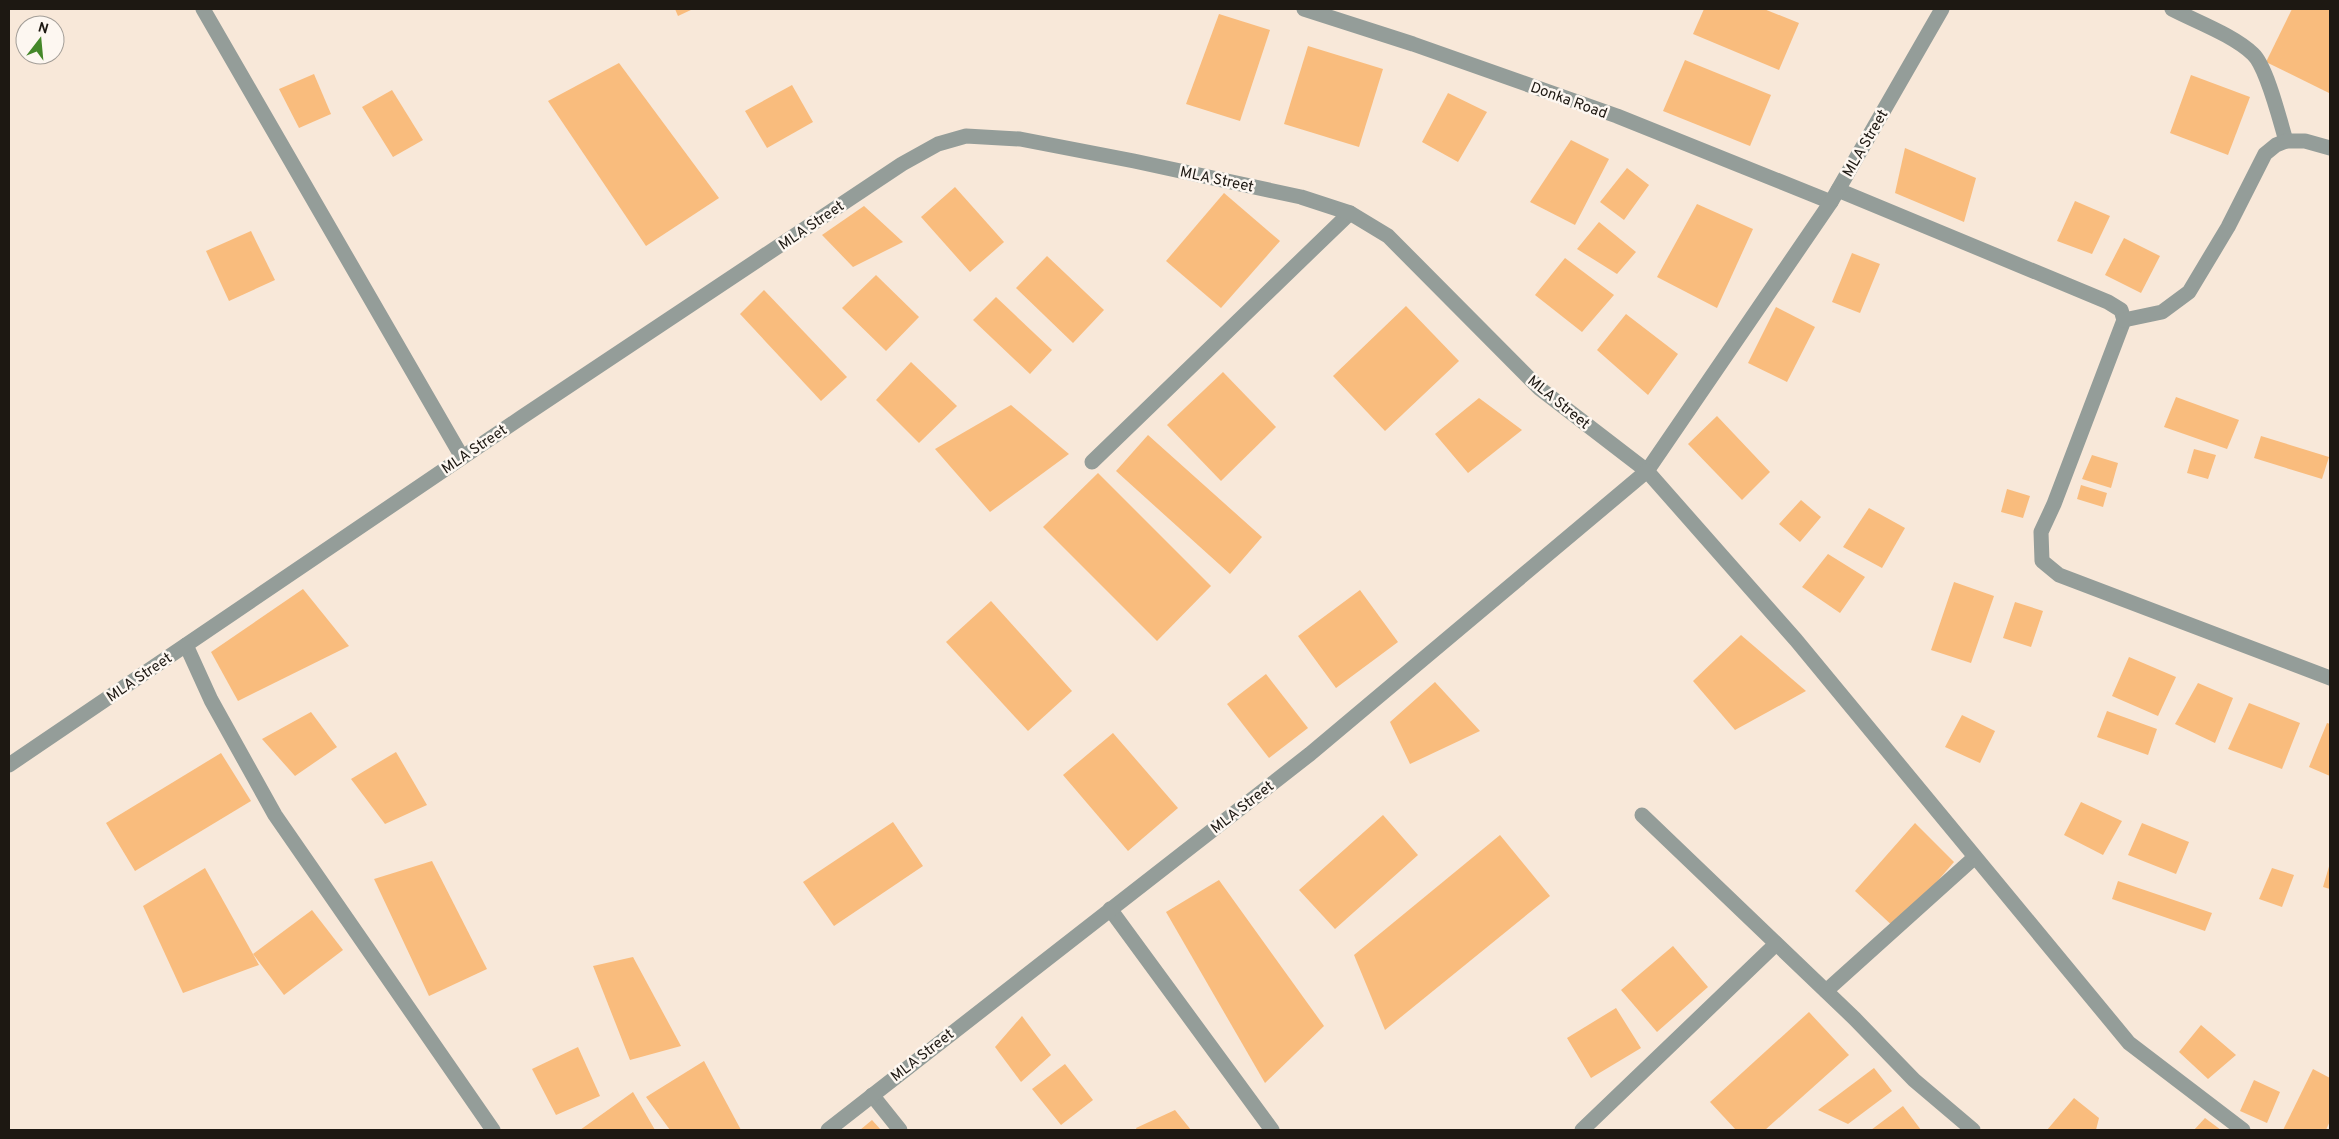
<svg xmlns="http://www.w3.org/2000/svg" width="2339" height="1139" viewBox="0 0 2339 1139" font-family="Overpass,sans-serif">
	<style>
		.building { fill: #f9bc7d }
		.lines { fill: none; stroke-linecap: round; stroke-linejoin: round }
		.minor { stroke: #949d99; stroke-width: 15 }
		.labels { text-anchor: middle; stroke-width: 5; stroke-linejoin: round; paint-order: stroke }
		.street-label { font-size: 15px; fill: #1d1812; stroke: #fdf7f1 }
	</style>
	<rect width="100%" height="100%" fill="#f8e8d9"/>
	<g class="building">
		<polygon points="675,9 693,9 678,16"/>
		<polygon points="1704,9 1764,9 1799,23 1779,70 1693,34"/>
		<polygon points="2292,9 2330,9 2329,93 2266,62"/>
		<polygon points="1219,14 1270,30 1240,121 1186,104"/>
		<polygon points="1308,46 1383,69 1359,147 1284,124"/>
		<polygon points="1685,60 1771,95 1750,146 1663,111"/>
		<polygon points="619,63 719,198 646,246 548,101"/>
		<polygon points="314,74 331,114 299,128 279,89"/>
		<polygon points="2191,75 2250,97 2228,155 2170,133"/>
		<polygon points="792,85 813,122 767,148 745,111"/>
		<polygon points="392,90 423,140 393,157 362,107"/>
		<polygon points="1448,93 1487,112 1458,162 1422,142"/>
		<polygon points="1571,140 1609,159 1575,225 1530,202"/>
		<polygon points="1905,148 1976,178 1964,222 1895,193"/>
		<polygon points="1627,168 1649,185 1624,220 1600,202"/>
		<polygon points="955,187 1004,242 970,272 921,217"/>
		<polygon points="1224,193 1280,241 1221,308 1166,261"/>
		<polygon points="2075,201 2110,216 2092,254 2057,241"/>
		<polygon points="1697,204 1753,229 1717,308 1657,277"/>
		<polygon points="864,206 903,242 853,267 822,235"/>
		<polygon points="1599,222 1636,252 1617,274 1577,249"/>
		<polygon points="251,231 275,280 229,301 206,251"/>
		<polygon points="2124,238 2160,256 2141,293 2105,275"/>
		<polygon points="1852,253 1880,264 1860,313 1832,302"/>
		<polygon points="1047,256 1104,310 1073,343 1016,288"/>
		<polygon points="1565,258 1614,295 1582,332 1535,295"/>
		<polygon points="876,275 919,317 886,351 842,308"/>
		<polygon points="764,290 847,377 821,401 740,314"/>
		<polygon points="996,297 1052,350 1030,374 973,320"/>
		<polygon points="1406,306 1459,361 1385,431 1333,376"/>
		<polygon points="1776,307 1815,327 1787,382 1748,363"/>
		<polygon points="1626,314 1678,354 1648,395 1597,350"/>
		<polygon points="911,362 957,406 919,443 876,400"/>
		<polygon points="1223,372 1276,427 1221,481 1167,425"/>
		<polygon points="2176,397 2239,420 2227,449 2164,427"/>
		<polygon points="1479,398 1522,430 1468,473 1435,434"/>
		<polygon points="1011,405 1069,454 990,512 935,449"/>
		<polygon points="1717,416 1770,472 1742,500 1688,444"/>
		<polygon points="1148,435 1262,537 1230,574 1116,471"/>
		<polygon points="2261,436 2329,457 2322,479 2254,458"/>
		<polygon points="2194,449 2216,455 2208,479 2187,473"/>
		<polygon points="2092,455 2118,463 2111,488 2082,479"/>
		<polygon points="1098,473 1211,586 1157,641 1043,527"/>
		<polygon points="2081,485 2107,493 2103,507 2077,499"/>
		<polygon points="2007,489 2030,496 2023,518 2001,512"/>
		<polygon points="1801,500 1821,517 1800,542 1779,524"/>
		<polygon points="1869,508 1905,528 1882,568 1843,547"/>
		<polygon points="1828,554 1865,577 1840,613 1802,587"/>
		<polygon points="1954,582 1994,596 1971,663 1931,650"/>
		<polygon points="303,589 349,646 238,701 211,652"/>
		<polygon points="1360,590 1398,642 1336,688 1298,636"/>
		<polygon points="991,601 1072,691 1028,731 946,642"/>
		<polygon points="2015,602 2043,611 2031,647 2003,638"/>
		<polygon points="1741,635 1806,691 1735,730 1693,681"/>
		<polygon points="2129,657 2176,677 2158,716 2112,696"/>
		<polygon points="1266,674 1308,728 1269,758 1227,704"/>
		<polygon points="1435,682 1480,731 1410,764 1390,722"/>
		<polygon points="2198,683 2233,698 2215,743 2175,724"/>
		<polygon points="2249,703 2300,723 2282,769 2228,749"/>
		<polygon points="2107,711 2157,729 2148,755 2097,737"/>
		<polygon points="311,712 337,747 295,776 262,739"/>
		<polygon points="1962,715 1995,731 1980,763 1945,747"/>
		<polygon points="2327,723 2330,724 2330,776 2309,767"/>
		<polygon points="1113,733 1178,808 1128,851 1063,775"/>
		<polygon points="396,752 427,805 385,824 351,779"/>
		<polygon points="221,753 251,801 135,871 106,823"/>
		<polygon points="2081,802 2122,821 2103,855 2064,835"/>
		<polygon points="1383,815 1418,855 1335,929 1299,890"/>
		<polygon points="893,822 923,866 834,926 803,882"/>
		<polygon points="1915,823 1954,862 1896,929 1855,891"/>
		<polygon points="2142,823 2189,842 2176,874 2128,855"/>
		<polygon points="1500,835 1550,896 1385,1030 1354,955"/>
		<polygon points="432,861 487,969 429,996 374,879"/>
		<polygon points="2330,863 2330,889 2323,887"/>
		<polygon points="205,868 259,965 183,993 143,906"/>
		<polygon points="2272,868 2294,875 2282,907 2259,899"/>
		<polygon points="1219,880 1324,1026 1265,1083 1166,912"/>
		<polygon points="2118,881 2212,913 2205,931 2112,899"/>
		<polygon points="312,910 343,950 284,995 253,954"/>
		<polygon points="1673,946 1708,987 1657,1032 1621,990"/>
		<polygon points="633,957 681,1046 630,1060 593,966"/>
		<polygon points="1616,1008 1641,1048 1591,1078 1567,1038"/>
		<polygon points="1809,1012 1849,1055 1765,1130 1736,1130 1710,1102"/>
		<polygon points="1022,1016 1051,1055 1021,1082 995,1047"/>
		<polygon points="2201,1025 2236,1055 2208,1079 2179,1052"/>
		<polygon points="578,1047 600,1096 556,1115 532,1069"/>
		<polygon points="704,1061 741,1130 670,1130 646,1097"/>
		<polygon points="1065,1064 1093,1100 1061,1125 1032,1089"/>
		<polygon points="1874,1068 1892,1091 1848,1124 1818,1110"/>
		<polygon points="2313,1069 2330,1078 2330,1121 2326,1130 2283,1130"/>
		<polygon points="2254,1080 2280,1092 2267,1123 2240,1111"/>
		<polygon points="633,1092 655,1130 580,1130"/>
		<polygon points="2074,1098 2099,1118 2096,1130 2047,1130"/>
		<polygon points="1903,1106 1921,1130 1871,1130"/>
		<polygon points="1175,1110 1191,1130 1137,1130 1136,1128"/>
		<polygon points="2205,1118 2221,1130 2194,1130"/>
		<polygon points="872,1120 881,1130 860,1130"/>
	</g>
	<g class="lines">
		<g class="minor">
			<polyline points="203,9 462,457"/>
			<polyline points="1304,9 1413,44 1617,116 1831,202"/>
			<path d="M2172,9C2197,22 2233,35 2253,54C2267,67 2280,121 2286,141"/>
			<polyline points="1838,190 2108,302 2121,310 2124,320 2054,504 2041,532 2042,561 2059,575 2330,678"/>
			<polyline points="2124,320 2162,312 2189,292 2228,227 2265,154 2276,145 2286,141 2305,141 2330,148"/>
			<polyline points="1092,462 1350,213"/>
			<polyline points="186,645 211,700 275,815 493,1130"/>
			<polyline points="9,765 522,417 902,164 938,144 966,136 1020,139 1134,161 1301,197 1350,213 1388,236 1539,388 1647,471 1831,202 1942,9"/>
			<polyline points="1642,815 1855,1019 1914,1080 1973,1130"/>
			<polyline points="1110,909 1272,1130"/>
			<polyline points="1826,991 1975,857"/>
			<polyline points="872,1095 900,1130"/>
			<polyline points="828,1130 1310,754 1647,471 1796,640 2129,1043 2243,1130"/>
			<polyline points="1582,1130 1776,944"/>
		</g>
	</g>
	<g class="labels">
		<g class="street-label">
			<text transform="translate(1569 100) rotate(20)" y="5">Donka Road</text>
			<text transform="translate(1865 143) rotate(-60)" y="5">MLA Street</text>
			<text transform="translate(1217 179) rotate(12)" y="5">MLA Street</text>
			<text transform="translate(811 225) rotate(-34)" y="5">MLA Street</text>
			<text transform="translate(1559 402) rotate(39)" y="5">MLA Street</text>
			<text transform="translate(474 449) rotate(-34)" y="5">MLA Street</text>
			<text transform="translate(139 677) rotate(-34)" y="5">MLA Street</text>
			<text transform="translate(1242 807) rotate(-38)" y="5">MLA Street</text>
			<text transform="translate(922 1055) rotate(-38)" y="5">MLA Street</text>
		</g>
	</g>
	<rect width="2339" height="1139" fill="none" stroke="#1d1812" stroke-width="20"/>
	<g transform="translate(40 40) rotate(16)"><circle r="24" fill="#fdf7f1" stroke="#a39e98"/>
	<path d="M0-4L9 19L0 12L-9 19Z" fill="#448729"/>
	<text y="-8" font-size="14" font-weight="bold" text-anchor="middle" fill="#1d1812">N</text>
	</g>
</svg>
